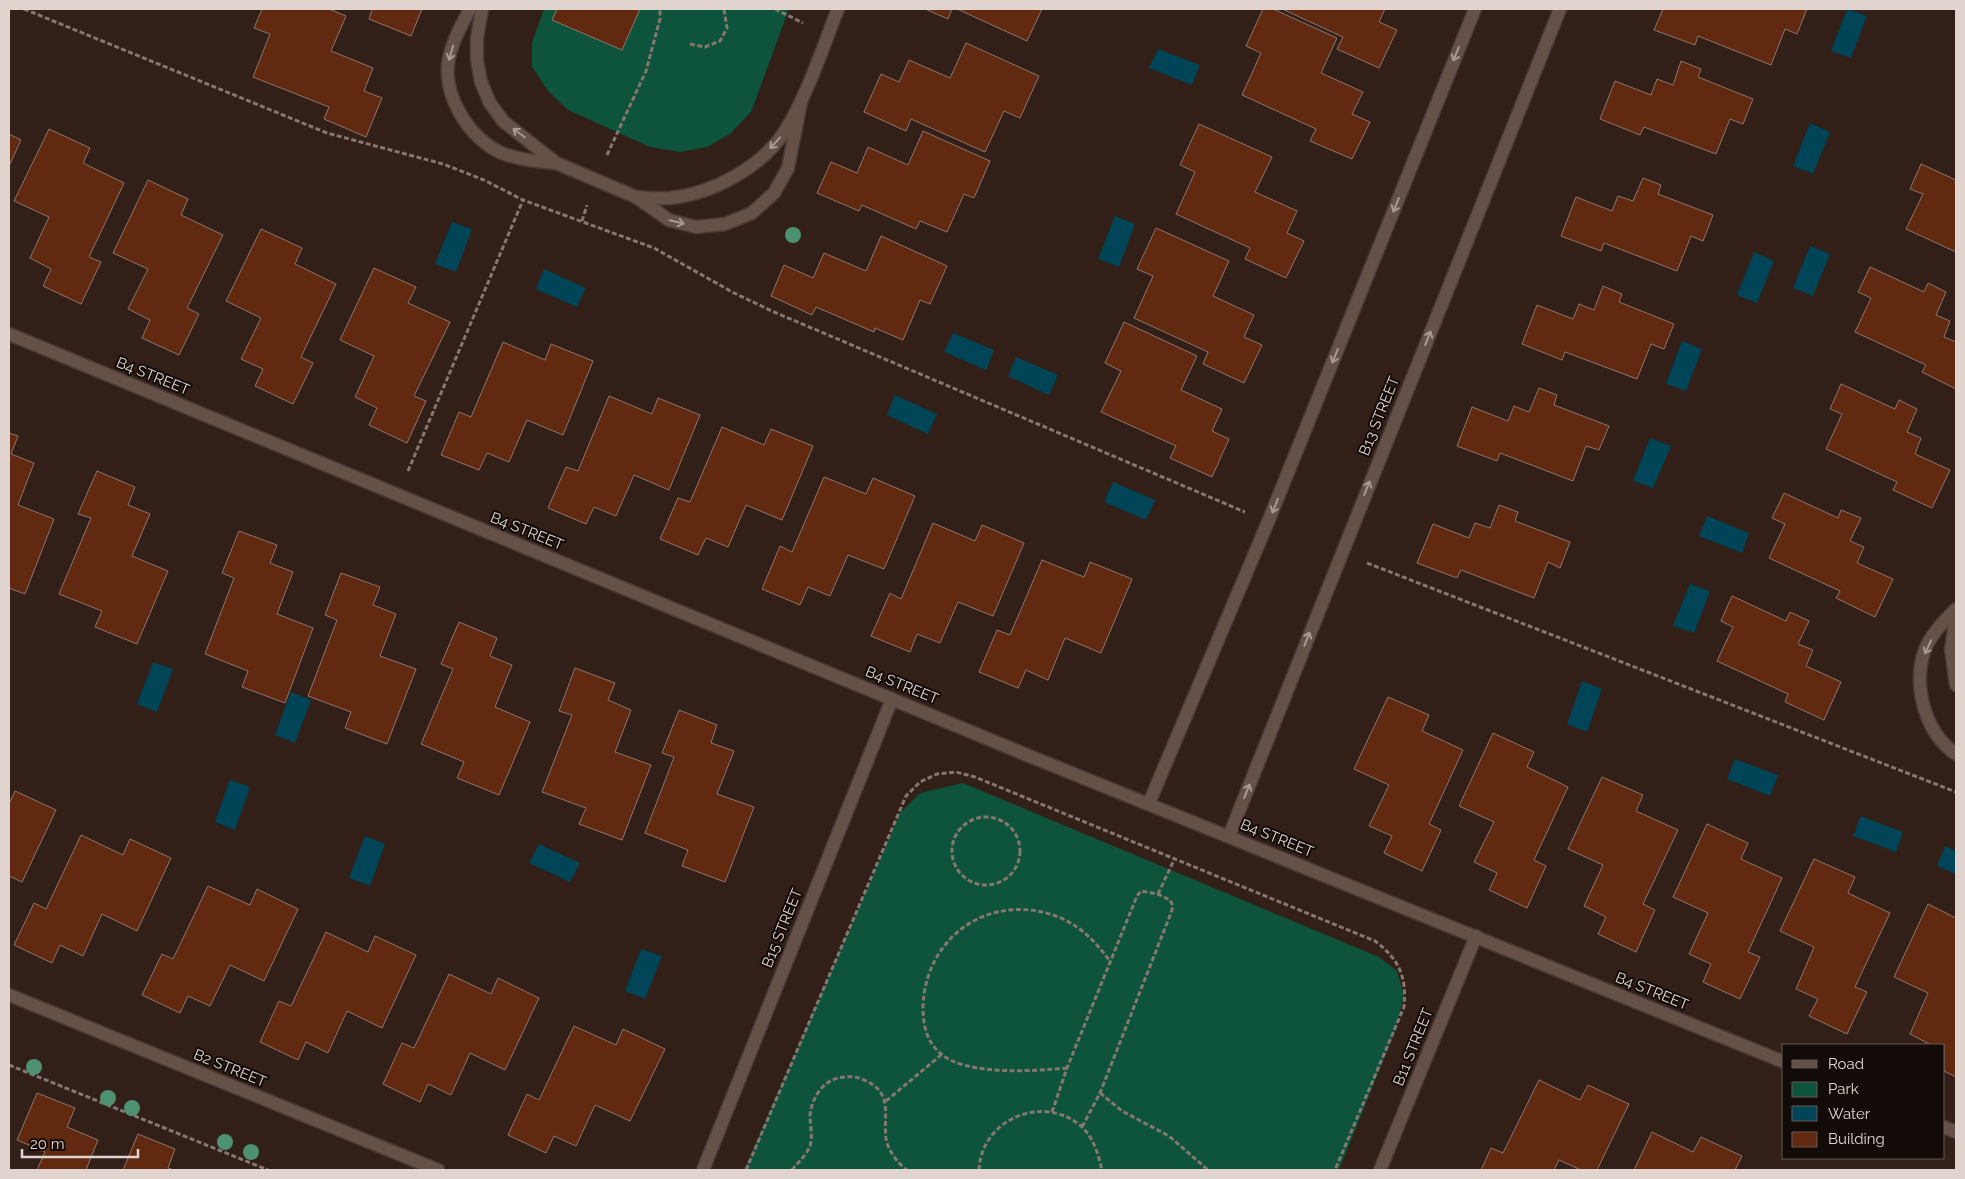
<svg xmlns="http://www.w3.org/2000/svg" width="1965" height="1179" viewBox="0 0 1965 1179" font-family="Raleway,sans-serif">
	<style>
		.green { fill: #0e533b }
		.water { fill: #004557 }
		.building { fill: #612910; stroke: #8d766e }
		.lines { fill: none; stroke-linecap: round; stroke-linejoin: round }
		.street-casing { stroke: #483935; stroke-width: 15 }
		.path { stroke: #877771; stroke-width: 3; stroke-dasharray: 5 2.5; stroke-linecap: butt }
		.street { stroke: #665149; stroke-width: 12 }
		.tree { fill: #4e9170 }
		.oneway { stroke: #aa9993 }
		.labels { text-anchor: middle; stroke-width: 4; stroke-linejoin: round; paint-order: stroke }
		.street-label { font-size: 15px; fill: #e1d4cf; stroke: #130b08 }
	</style>
	<rect width="100%" height="100%" fill="#311f18"/>
	<g class="green">
		<polygon points="544,9 789,9 751,112 730,134 707,147 680,152 650,147 568,110 548,91 532,67 532,42"/>
		<polygon points="963,783 1379,957 1397,971 1404,995 1396,1029 1339,1170 744,1170 900,813 920,793"/>
	</g>
	<g class="water">
		<polygon points="1847,9 1867,16 1851,58 1831,51"/>
		<polygon points="1158,49 1200,65 1192,85 1149,68"/>
		<polygon points="1810,123 1830,132 1813,174 1793,166"/>
		<polygon points="1115,216 1135,224 1119,267 1098,259"/>
		<polygon points="452,222 472,229 456,272 435,264"/>
		<polygon points="1810,246 1830,254 1813,296 1793,288"/>
		<polygon points="1754,252 1774,261 1757,303 1737,295"/>
		<polygon points="544,269 586,288 577,307 536,289"/>
		<polygon points="953,333 994,350 986,370 944,352"/>
		<polygon points="1682,341 1702,349 1686,391 1666,384"/>
		<polygon points="1016,357 1058,375 1049,395 1008,376"/>
		<polygon points="895,395 937,414 928,434 887,415"/>
		<polygon points="1650,438 1671,446 1653,488 1633,481"/>
		<polygon points="1113,482 1155,500 1146,520 1104,502"/>
		<polygon points="1707,516 1749,533 1742,553 1699,536"/>
		<polygon points="1690,584 1710,591 1694,633 1673,626"/>
		<polygon points="153,662 173,669 157,712 137,704"/>
		<polygon points="1582,681 1602,689 1587,732 1567,724"/>
		<polygon points="291,692 311,700 295,743 275,735"/>
		<polygon points="1735,759 1778,775 1770,796 1727,779"/>
		<polygon points="230,780 250,787 235,830 215,822"/>
		<polygon points="1861,816 1903,832 1896,852 1853,836"/>
		<polygon points="365,836 385,844 370,886 349,878"/>
		<polygon points="539,844 580,863 570,882 529,863"/>
		<polygon points="1945,846 1956,851 1956,874 1937,866"/>
		<polygon points="641,949 662,956 645,999 625,991"/>
	</g>
	<g class="building">
		<polygon points="262,9 329,9 346,16 331,51 373,68 364,91 382,98 366,137 324,119 329,107 253,77 270,34 254,28"/>
		<polygon points="372,9 422,9 411,36 369,19"/>
		<polygon points="557,9 640,9 622,50 552,20"/>
		<polygon points="925,9 952,9 948,19"/>
		<polygon points="957,9 1042,9 1027,41"/>
		<polygon points="1263,9 1273,9 1337,38 1321,73 1363,92 1352,114 1370,122 1352,159 1310,141 1316,129 1242,95 1261,53 1246,46"/>
		<polygon points="1282,9 1385,9 1379,22 1397,30 1379,68 1337,49 1343,37"/>
		<polygon points="1663,9 1807,9 1797,34 1785,29 1771,65 1698,36 1695,45 1654,30"/>
		<polygon points="966,43 1039,76 1020,118 1004,111 985,152 911,119 906,131 864,112 881,74 899,82 909,60 950,78"/>
		<polygon points="1681,61 1701,69 1698,77 1753,99 1743,124 1730,119 1716,154 1644,127 1640,135 1600,119 1615,81 1651,95 1657,79 1673,85"/>
		<polygon points="1199,124 1272,157 1255,192 1297,211 1287,233 1304,241 1286,278 1245,259 1250,248 1176,214 1195,172 1180,165"/>
		<polygon points="49,129 90,148 83,163 124,183 89,257 101,262 81,304 43,286 51,269 30,258 49,217 14,201"/>
		<polygon points="923,131 990,161 974,198 964,194 947,232 920,221 916,229 862,205 859,211 817,193 831,162 857,173 868,147 908,165"/>
		<polygon points="9,134 21,140 9,166"/>
		<polygon points="1921,164 1956,180 1956,252 1906,229 1923,194 1910,189"/>
		<polygon points="1643,178 1661,185 1658,194 1713,215 1703,241 1691,236 1677,271 1604,243 1601,251 1561,236 1576,197 1612,211 1618,196 1633,201"/>
		<polygon points="148,180 188,199 181,215 223,235 187,308 199,314 179,355 142,338 150,320 128,309 148,269 113,253"/>
		<polygon points="1156,228 1229,261 1213,296 1254,315 1244,337 1262,345 1244,383 1203,364 1208,352 1134,318 1153,276 1137,269"/>
		<polygon points="261,229 302,248 295,264 336,284 301,357 313,363 293,404 255,386 263,369 241,359 261,318 226,301"/>
		<polygon points="881,236 947,266 930,304 920,300 903,340 875,328 874,332 816,307 812,315 771,296 784,265 813,278 824,253 866,271"/>
		<polygon points="1870,267 1924,292 1928,283 1946,292 1936,315 1950,321 1944,337 1956,342 1956,389 1922,372 1926,365 1855,332 1871,298 1858,292"/>
		<polygon points="374,268 416,287 408,303 450,322 414,396 426,401 407,443 369,425 377,408 355,397 374,356 340,340"/>
		<polygon points="1603,286 1622,294 1619,302 1674,324 1664,349 1651,344 1637,379 1565,352 1562,360 1522,344 1537,305 1573,319 1579,304 1594,310"/>
		<polygon points="1124,322 1197,356 1181,390 1222,409 1212,431 1229,439 1212,477 1170,458 1176,446 1101,412 1121,371 1105,363"/>
		<polygon points="503,342 545,360 551,344 593,361 563,435 527,420 509,462 487,453 479,470 441,455 459,412 471,417"/>
		<polygon points="1841,384 1895,409 1899,400 1917,409 1907,432 1921,438 1915,454 1950,470 1932,508 1893,490 1897,482 1826,449 1842,414 1830,409"/>
		<polygon points="1539,388 1557,395 1554,405 1609,426 1599,450 1586,446 1573,481 1500,453 1497,461 1457,446 1472,407 1508,421 1514,406 1529,412"/>
		<polygon points="609,396 652,414 658,398 700,415 669,490 634,475 616,516 594,507 586,524 548,508 566,467 578,471"/>
		<polygon points="722,427 764,445 771,429 813,446 782,520 746,505 728,547 706,538 698,555 660,539 678,498 690,502"/>
		<polygon points="9,433 18,436 11,454 34,463 18,505 54,519 25,594 9,588"/>
		<polygon points="97,471 135,487 128,505 150,514 132,556 168,571 137,644 95,627 102,611 59,594 91,518 78,514"/>
		<polygon points="824,477 866,494 873,478 915,496 884,569 848,555 830,596 808,587 800,605 762,589 780,546 792,552"/>
		<polygon points="1784,493 1838,518 1841,510 1861,518 1850,541 1864,547 1857,563 1893,579 1875,617 1836,598 1840,591 1769,558 1785,524 1772,518"/>
		<polygon points="1499,505 1518,512 1515,521 1570,542 1560,568 1548,562 1534,598 1461,570 1457,578 1417,563 1433,524 1469,538 1475,523 1490,528"/>
		<polygon points="933,523 975,541 982,525 1024,543 993,616 958,602 940,643 917,634 910,652 871,636 890,593 901,599"/>
		<polygon points="239,531 277,545 270,563 293,572 277,614 313,628 285,703 242,687 248,671 205,654 234,578 222,573"/>
		<polygon points="1042,560 1084,577 1090,562 1132,579 1101,653 1065,638 1048,680 1026,670 1018,688 979,672 997,630 1010,635"/>
		<polygon points="341,573 380,587 373,605 396,614 380,656 416,669 387,744 345,728 351,712 308,696 337,620 325,615"/>
		<polygon points="1732,596 1786,621 1790,612 1809,621 1798,644 1813,650 1806,666 1841,682 1824,720 1785,702 1788,694 1717,661 1733,627 1721,621"/>
		<polygon points="459,622 497,638 490,656 512,665 495,707 530,722 499,795 457,778 464,762 421,744 453,669 441,664"/>
		<polygon points="575,668 615,683 608,700 631,710 615,752 651,765 622,840 579,824 586,808 542,792 572,715 559,711"/>
		<polygon points="1388,697 1429,715 1422,731 1463,750 1429,824 1441,830 1422,871 1384,853 1392,836 1369,826 1389,785 1354,769"/>
		<polygon points="679,710 717,725 711,743 734,751 717,794 754,807 725,882 682,866 688,850 645,833 674,757 662,753"/>
		<polygon points="1493,733 1534,752 1527,767 1568,787 1534,860 1546,866 1527,908 1489,890 1497,873 1474,862 1494,822 1459,806"/>
		<polygon points="1602,777 1643,795 1636,811 1678,830 1643,904 1655,910 1636,952 1598,934 1606,917 1584,906 1603,865 1568,849"/>
		<polygon points="15,791 56,810 22,882 9,876 9,804"/>
		<polygon points="1707,824 1748,843 1741,859 1782,878 1748,952 1760,957 1740,999 1703,982 1711,964 1689,954 1708,913 1673,897"/>
		<polygon points="81,835 123,855 130,839 171,858 137,931 102,914 83,956 60,945 52,963 14,945 34,903 46,909"/>
		<polygon points="1814,859 1855,877 1848,893 1890,913 1855,987 1867,992 1847,1034 1809,1016 1818,999 1796,989 1814,947 1780,931"/>
		<polygon points="208,886 250,905 257,889 298,909 264,981 230,965 210,1006 188,996 180,1013 142,995 162,954 173,959"/>
		<polygon points="1928,904 1956,918 1956,1077 1944,1071 1944,1045 1931,1045 1910,1034 1928,993 1894,977"/>
		<polygon points="326,932 368,952 375,936 416,955 382,1028 347,1011 328,1053 306,1042 298,1060 260,1042 279,1001 291,1006"/>
		<polygon points="449,974 491,994 498,978 539,998 505,1070 470,1053 451,1095 428,1084 420,1102 383,1084 402,1043 414,1048"/>
		<polygon points="574,1026 616,1045 623,1029 665,1049 630,1121 595,1105 576,1146 554,1136 546,1153 508,1135 527,1094 539,1100"/>
		<polygon points="1539,1080 1580,1100 1588,1085 1629,1104 1597,1170 1581,1170 1559,1160 1554,1170 1481,1170 1491,1148 1503,1153"/>
		<polygon points="37,1093 75,1108 67,1127 98,1140 86,1170 37,1170 45,1152 17,1140"/>
		<polygon points="1652,1132 1693,1152 1701,1137 1742,1156 1735,1170 1634,1170"/>
		<polygon points="138,1134 175,1149 168,1168 174,1170 123,1170"/>
	</g>
	<g class="lines">
		<defs>
			<g id="street">
				<path d="M470,9C462,24 453,40 449,58C441,94 470,141 504,154C521,160 539,162 556,163"/>
				<polyline points="482,9 477,38 477,60 481,82 490,103 503,121 556,163 636,197 669,220 696,227 725,224 752,213 774,193 788,168 801,102"/>
				<path d="M636,197C647,198 659,199 670,198C712,194 762,167 785,131C808,94 822,49 838,9"/>
				<polyline points="9,334 1022,753 1784,1062"/>
				<path d="M1956,609C1944,621 1930,635 1924,652C1913,687 1925,733 1956,754"/>
				<polyline points="1956,615 1951,650 1956,685"/>
				<polyline points="1149,803 1268,522 1475,9"/>
				<polyline points="1229,836 1560,9"/>
				<polyline points="9,995 438,1170"/>
				<polyline points="1944,1127 1956,1132"/>
				<polyline points="703,1170 892,699"/>
				<polyline points="1380,1170 1476,936"/>
			</g>
		</defs>
		<use href="#street" class="street-casing"/>
		<g class="path">
			<polyline points="24,9 327,133 443,164 484,180 523,200 654,248 734,293 774,312 1245,512"/>
			<polyline points="775,9 803,23"/>
			<polyline points="690,44 705,47 720,41 727,28 724,9"/>
			<polyline points="607,155 646,71 660,19 660,9"/>
			<polyline points="582,221 587,205"/>
			<polyline points="408,471 523,200"/>
			<polyline points="1367,563 1956,792"/>
			<circle cx="986" cy="851" r="34"/>
			<polyline points="1158,894 1175,858"/>
			<polyline points="9,1065 268,1170"/>
			<path d="M1067,1068C1034,1071 967,1076 941,1054C926,1041 923,1025 923,1006C926,934 993,890 1061,918C1081,927 1096,942 1109,960"/>
			<polyline points="1100,1093 1122,1111 1169,1136 1208,1170"/>
			<polyline points="886,1101 941,1055"/>
			<polyline points="1052,1112 1067,1068 1137,896 1141,891 1158,894 1170,900 1173,906 1171,913 1100,1093 1082,1127"/>
			<path d="M746,1170L906,796L920,782L937,774L956,772L975,777L1375,941C1399,959 1407,977 1404,1007L1335,1170"/>
			<path d="M792,1170C798,1162 806,1156 810,1146C813,1136 810,1125 810,1115C812,1098 822,1082 838,1078C847,1076 856,1076 864,1080C894,1093 883,1114 886,1139C888,1150 898,1164 907,1170"/>
			<path d="M979,1170C981,1120 1042,1093 1081,1126C1094,1138 1098,1154 1102,1170"/>
		</g>
		<use href="#street" class="street"/>
	</g>
	<g class="tree">
		<circle cx="793" cy="235" r="8"/>
		<circle cx="34" cy="1067" r="8"/>
		<circle cx="108" cy="1098" r="8"/>
		<circle cx="132" cy="1108" r="8"/>
		<circle cx="225" cy="1142" r="8"/>
		<circle cx="251" cy="1152" r="8"/>
	</g>
	<defs><path id="oneway-shaft" d="M-6 0H5M1.5-3L5.5 0L1.5 3" fill="none" stroke-width="1.6" stroke-linecap="round" stroke-linejoin="round" transform="scale(1.25)"/></defs>
	<g class="oneway">
		<use href="#oneway-shaft" transform="translate(451 53) rotate(106)"/>
		<use href="#oneway-shaft" transform="translate(1456 54) rotate(112)"/>
		<use href="#oneway-shaft" transform="translate(519 133) rotate(-143)"/>
		<use href="#oneway-shaft" transform="translate(775 143) rotate(132)"/>
		<use href="#oneway-shaft" transform="translate(1396 205) rotate(112)"/>
		<use href="#oneway-shaft" transform="translate(677 222) rotate(14)"/>
		<use href="#oneway-shaft" transform="translate(1428 338) rotate(-68)"/>
		<use href="#oneway-shaft" transform="translate(1335 356) rotate(112)"/>
		<use href="#oneway-shaft" transform="translate(1367 488) rotate(-68)"/>
		<use href="#oneway-shaft" transform="translate(1275 506) rotate(112)"/>
		<use href="#oneway-shaft" transform="translate(1307 639) rotate(-69)"/>
		<use href="#oneway-shaft" transform="translate(1928 647) rotate(115)"/>
		<use href="#oneway-shaft" transform="translate(1247 791) rotate(-68)"/>
	</g>
	<g class="labels">
		<g class="street-label">
			<text transform="translate(153 376) rotate(22)" y="5">B4 STREET</text>
			<text transform="translate(1379 416) rotate(-68)" y="5">B13 STREET</text>
			<text transform="translate(527 531) rotate(22)" y="5">B4 STREET</text>
			<text transform="translate(902 685) rotate(22)" y="5">B4 STREET</text>
			<text transform="translate(1277 838) rotate(22)" y="5">B4 STREET</text>
			<text transform="translate(782 928) rotate(-68)" y="5">B15 STREET</text>
			<text transform="translate(1652 991) rotate(22)" y="5">B4 STREET</text>
			<text transform="translate(1413 1047) rotate(-68)" y="5">B11 STREET</text>
			<text transform="translate(230 1068) rotate(22)" y="5">B2 STREET</text>
		</g>
	</g>
	<rect width="1965" height="1179" fill="none" stroke="#e1d4cf" stroke-width="20"/>
	<rect x="1782" y="1044" width="162" height="115" fill="#130b08" stroke="#655b58"/>
	<rect x="1792" y="1060" width="25" height="8" fill="#665149" stroke="#655b58"/>
	<text x="1828" y="1069" font-size="15" fill="#e1d4cf">Road</text>
	<rect x="1792" y="1082" width="25" height="15" fill="#0e533b" stroke="#655b58"/>
	<text x="1828" y="1094" font-size="15" fill="#e1d4cf">Park</text>
	<rect x="1792" y="1106" width="25" height="15" fill="#004557" stroke="#655b58"/>
	<text x="1828" y="1119" font-size="15" fill="#e1d4cf">Water</text>
	<rect x="1792" y="1132" width="25" height="15" fill="#612910" stroke="#655b58"/>
	<text x="1828" y="1144" font-size="15" fill="#e1d4cf">Building</text>
	<path d="M22 1149v8h116v-8" fill="none" stroke="#e1d4cf" stroke-width="2.5"/>
	<text x="30" y="1149" font-size="15" fill="#e1d4cf" stroke="#130b08" stroke-width="4" paint-order="stroke">20 m</text>
</svg>
